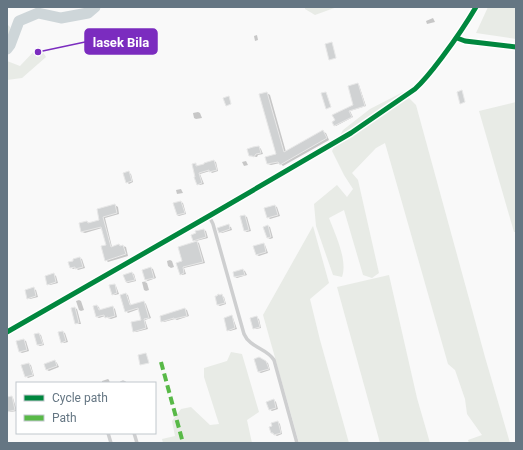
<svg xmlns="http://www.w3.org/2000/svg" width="523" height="450" viewBox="0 0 523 450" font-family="Roboto,sans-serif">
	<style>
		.green { fill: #e8ebe6 }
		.shadow { fill: #0003 }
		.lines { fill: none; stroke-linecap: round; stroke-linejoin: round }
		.river { stroke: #ced6d9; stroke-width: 11 }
		.building { fill: #d0d2d3; stroke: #e8e8e8 }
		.lane { stroke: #cecfd0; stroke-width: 3.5 }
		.street { stroke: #cecfd0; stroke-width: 7 }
		.quiet { stroke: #58b947; stroke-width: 4; stroke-dasharray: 8 4; stroke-linecap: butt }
		.cycleway-casing { stroke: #fff; stroke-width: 8 }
		.cycleway { stroke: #00873e; stroke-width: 5 }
		.leader { fill: none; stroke: #7b2cbf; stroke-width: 1.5 }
		.callout-dot { fill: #7b2cbf; stroke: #fff; stroke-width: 1.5 }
		.callout { fill: #7b2cbf; stroke: #7b2cbf; stroke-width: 1.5 }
		.callout-label { font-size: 13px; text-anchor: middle; font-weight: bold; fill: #fff }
	</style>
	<rect width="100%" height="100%" fill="#f9f9f9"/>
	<g class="green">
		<polygon points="305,7 337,7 315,15 305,9"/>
		<polygon points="488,7 516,7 516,39 476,33"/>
		<polygon points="7,24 10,27 7,61 20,66 39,46 46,57 22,78 7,80"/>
		<path d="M403,92L416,105L485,357L510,443H469L468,440L482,435L467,414L465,399L455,370L448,364L385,143L376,148L352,173L358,180L379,273L372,278L363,275L344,210L329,218C335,234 348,260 342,277L333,275L316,226L314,204L337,185L347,197L353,189L344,175L332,151L343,130L370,109Z"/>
		<polygon points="516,102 516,232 514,232 479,111"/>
		<polygon points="313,226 329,283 310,299 320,340 349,443 299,443 263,315"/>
		<polygon points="389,275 417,398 430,443 380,443 337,287"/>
		<polygon points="231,352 242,354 259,412 247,420 252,443 163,443 162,439 175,436 172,421 181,409 191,407 210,425 219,424 204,377 204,368 227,361"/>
	</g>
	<g class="shadow">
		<polygon points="433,18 435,22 427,24 426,21"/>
		<polygon points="257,35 258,40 255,41 254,36"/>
		<polygon points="358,84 359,85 366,106 350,111 353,117 336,126 335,125 336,121 355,105"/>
		<polygon points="267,93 270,95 286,152 323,132 326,133 329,140 283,166 280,163 271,165 268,164 266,158 277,155 260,95"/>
		<polygon points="198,112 200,113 202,118 196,119 194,118 193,113"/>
		<polygon points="259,147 261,149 263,154 258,155 257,157 250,156"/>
		<polygon points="214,161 216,162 218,171 212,173 210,171 200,174 204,184 200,185 198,184 195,164 198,166"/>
		<polygon points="246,161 248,165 244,166 242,162"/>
		<polygon points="129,173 131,174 133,182 129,184 127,182"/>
		<polygon points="181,189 183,193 177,194 176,190"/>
		<polygon points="181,202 183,203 186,214 179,216 177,215"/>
		<polygon points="115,205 118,207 119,214 105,218 112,247 119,245 121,246 123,246 126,247 128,256 108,262 106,260 107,246 102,228 85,233 82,232 87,222 90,223 100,221 98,210"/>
		<polygon points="275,206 277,207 280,216 270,219 268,217"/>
		<polygon points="245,216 247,217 251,231 247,232 245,231"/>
		<polygon points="228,226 231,227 232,230 222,233 220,232"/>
		<polygon points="268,226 270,227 273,238 270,239 268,238"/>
		<polygon points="204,230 206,231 208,238 196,241 199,243 205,263 184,268 186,274 182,275 181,274 184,262 197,242 193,240"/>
		<polygon points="263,244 265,245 268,253 259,256 257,255"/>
		<polygon points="80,258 82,259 85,268 78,270 76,268 73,269 71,267 74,262 74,260"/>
		<polygon points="170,260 172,261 174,267 171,268 168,266 167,261"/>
		<polygon points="151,268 153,269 156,278 145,282 147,283 149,290 146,291 144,290 142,282 148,281 146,280"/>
		<polygon points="243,270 245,271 247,275 237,278 235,277 234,272"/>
		<polygon points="132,273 134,274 136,281 128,283 126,282"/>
		<polygon points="53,274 56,276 58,283 50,285 48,284"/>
		<polygon points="114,285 116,286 119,294 115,295 112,294"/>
		<polygon points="34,289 36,290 38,297 30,299 28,298"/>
		<polygon points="126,294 128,295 131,306 144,302 146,304 151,318 145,320 148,329 136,332 134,331 142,320 139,309 128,313 126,311"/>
		<polygon points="222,296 224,297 226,304 220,306 218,305"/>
		<polygon points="79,300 81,301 84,310 81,311 79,310 76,301"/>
		<polygon points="97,306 99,307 100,311 113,307 115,309 117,317 111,319 108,318 105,316 99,318 97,317 94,307"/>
		<polygon points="75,308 77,309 81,324 78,324 76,323"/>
		<polygon points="185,309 187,310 189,316 177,320 175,319 164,322 162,321"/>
		<polygon points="231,316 233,318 237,329 230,331 228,330"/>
		<polygon points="257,318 259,319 261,328 256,329 254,328"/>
		<polygon points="63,332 65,333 68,342 64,343 62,342"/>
		<polygon points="39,334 41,335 44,345 40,346 38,345 35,335"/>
		<polygon points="24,340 26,341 29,351 22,353 20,352"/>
		<polygon points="259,358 268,363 270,370 261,373 259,372"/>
		<polygon points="55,361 57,363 59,367 49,371 47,370"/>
		<polygon points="29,364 31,365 34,376 28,378 26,376 23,366"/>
		<polygon points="108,379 109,380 110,383 102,383 102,381"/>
		<polygon points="11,397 13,398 17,411 10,412 8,411 7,408 7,398"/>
		<polygon points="274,400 276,402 278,409 272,411 269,409"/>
		<polygon points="278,422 280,424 282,434 277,436 272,433"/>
	</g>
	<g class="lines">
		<polyline class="river" points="7,49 10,45 19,21 38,13 61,18 88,13 95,7"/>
	</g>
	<g class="building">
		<polygon points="332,42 336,58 329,60 325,44"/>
		<polygon points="358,83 365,106 349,111 352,117 334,126 332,122 335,120 332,115 353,105 348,86"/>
		<polygon points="462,90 465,102 460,104 457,92"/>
		<polygon points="267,92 284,152 323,130 327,138 280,165 278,162 267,164 265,157 276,154 259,94"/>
		<polygon points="326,92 331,107 326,109 321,93"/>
		<polygon points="229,96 231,104 226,106 223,98"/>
		<polygon points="259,146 261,153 256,154 254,157 252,156 249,156 247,149 253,147"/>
		<polygon points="214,160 217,170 209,172 209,170 199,173 202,183 197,185 194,177 195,177 192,164 196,163 196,166 204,164 204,163"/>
		<polygon points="129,171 132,181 126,183 123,173"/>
		<polygon points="181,201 185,213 177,215 173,203"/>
		<polygon points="115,204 117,213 103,217 111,247 119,244 120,246 123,245 126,254 105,261 101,246 106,245 101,227 81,232 79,223 87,221 88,223 99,220 97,209"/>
		<polygon points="275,205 278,215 267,218 264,208"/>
		<polygon points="245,215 249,230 244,231 240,216"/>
		<polygon points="229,224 230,229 219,233 217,228"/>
		<polygon points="268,225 271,237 267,238 263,227"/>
		<polygon points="204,229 206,237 193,241 191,235 196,233 195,231"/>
		<polygon points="197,241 203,262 183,267 184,273 180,275 176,263 182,261 178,247"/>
		<polygon points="264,243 266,252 256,255 253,246"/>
		<polygon points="80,257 83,267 75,269 75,267 70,268 68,262 73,261 73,259"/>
		<polygon points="151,267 154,278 145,280 142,270"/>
		<polygon points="243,269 245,275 234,277 233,272"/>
		<polygon points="132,272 135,280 126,282 123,275"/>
		<polygon points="54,273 56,282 47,285 45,276"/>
		<polygon points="115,284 117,293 112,295 109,285"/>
		<polygon points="34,287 36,296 27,299 25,290"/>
		<polygon points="126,293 130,305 144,301 149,318 144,319 146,328 133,332 131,322 141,320 138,308 125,312 120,295"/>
		<polygon points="218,294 220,295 222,294 225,303 217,305 215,296 217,296"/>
		<polygon points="97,305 99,310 113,306 115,316 108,318 108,317 105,318 104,315 96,317 93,306"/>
		<polygon points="75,307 79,323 75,324 71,308"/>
		<polygon points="185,308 187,316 174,319 174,318 161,322 160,316"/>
		<polygon points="232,315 235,328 227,331 224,318"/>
		<polygon points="257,316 260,327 253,329 250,318"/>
		<polygon points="63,331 66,341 61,343 58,332"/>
		<polygon points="39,333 43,344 37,345 34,334"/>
		<polygon points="24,339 27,350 19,352 16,341"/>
		<polygon points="146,353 149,363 140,365 138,355"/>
		<polygon points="259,357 266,361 269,369 258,372 254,359"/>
		<polygon points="55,360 57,366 46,370 44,364"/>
		<polygon points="29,363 33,375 25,377 21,365"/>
		<polygon points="12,396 15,410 7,412 7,397"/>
		<polygon points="274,399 276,408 269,410 266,402"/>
		<polygon points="278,421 281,433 274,435 273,433 271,433 269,427 272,426 271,423"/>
	</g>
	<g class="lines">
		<g class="lane">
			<path d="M209,216L213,224L244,334C250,348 267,348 274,360L297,443"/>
			<polyline points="121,383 123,382 125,383"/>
			<polyline points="108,433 111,443"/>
			<polyline points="134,433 137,443"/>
		</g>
		<g class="street">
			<polyline points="457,38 465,41 516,47"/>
			<path d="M7,332L209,216L351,133L415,89C426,79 434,68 443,56C455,40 466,24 476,7"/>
		</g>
		<polyline class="quiet" points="161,362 183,443"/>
		<defs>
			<g id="cycleway">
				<polyline points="457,38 465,41 516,47"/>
				<path d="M7,332L209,216L351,133L415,89C426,79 434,68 443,56C455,40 466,24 476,7"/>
			</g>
		</defs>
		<use href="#cycleway" class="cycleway-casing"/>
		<use href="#cycleway" class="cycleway"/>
	</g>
	<path class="leader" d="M38 52L85 42"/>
	<circle class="callout-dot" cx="38" cy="52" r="4"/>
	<rect class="callout" x="85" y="29" width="72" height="25" rx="4"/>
	<g class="callout-label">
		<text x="121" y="47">lasek Bila</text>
	</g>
	<rect width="523" height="450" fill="none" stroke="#657683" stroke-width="16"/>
	<rect x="16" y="382" width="140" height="52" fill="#ffffff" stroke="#c1c8cd"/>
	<rect x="24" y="395" width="20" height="6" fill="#00873e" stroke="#c1c8cd"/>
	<text x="52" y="402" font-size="12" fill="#657683">Cycle path</text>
	<rect x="24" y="415" width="20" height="6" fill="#58b947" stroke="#c1c8cd"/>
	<text x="52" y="422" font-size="12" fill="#657683">Path</text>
</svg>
